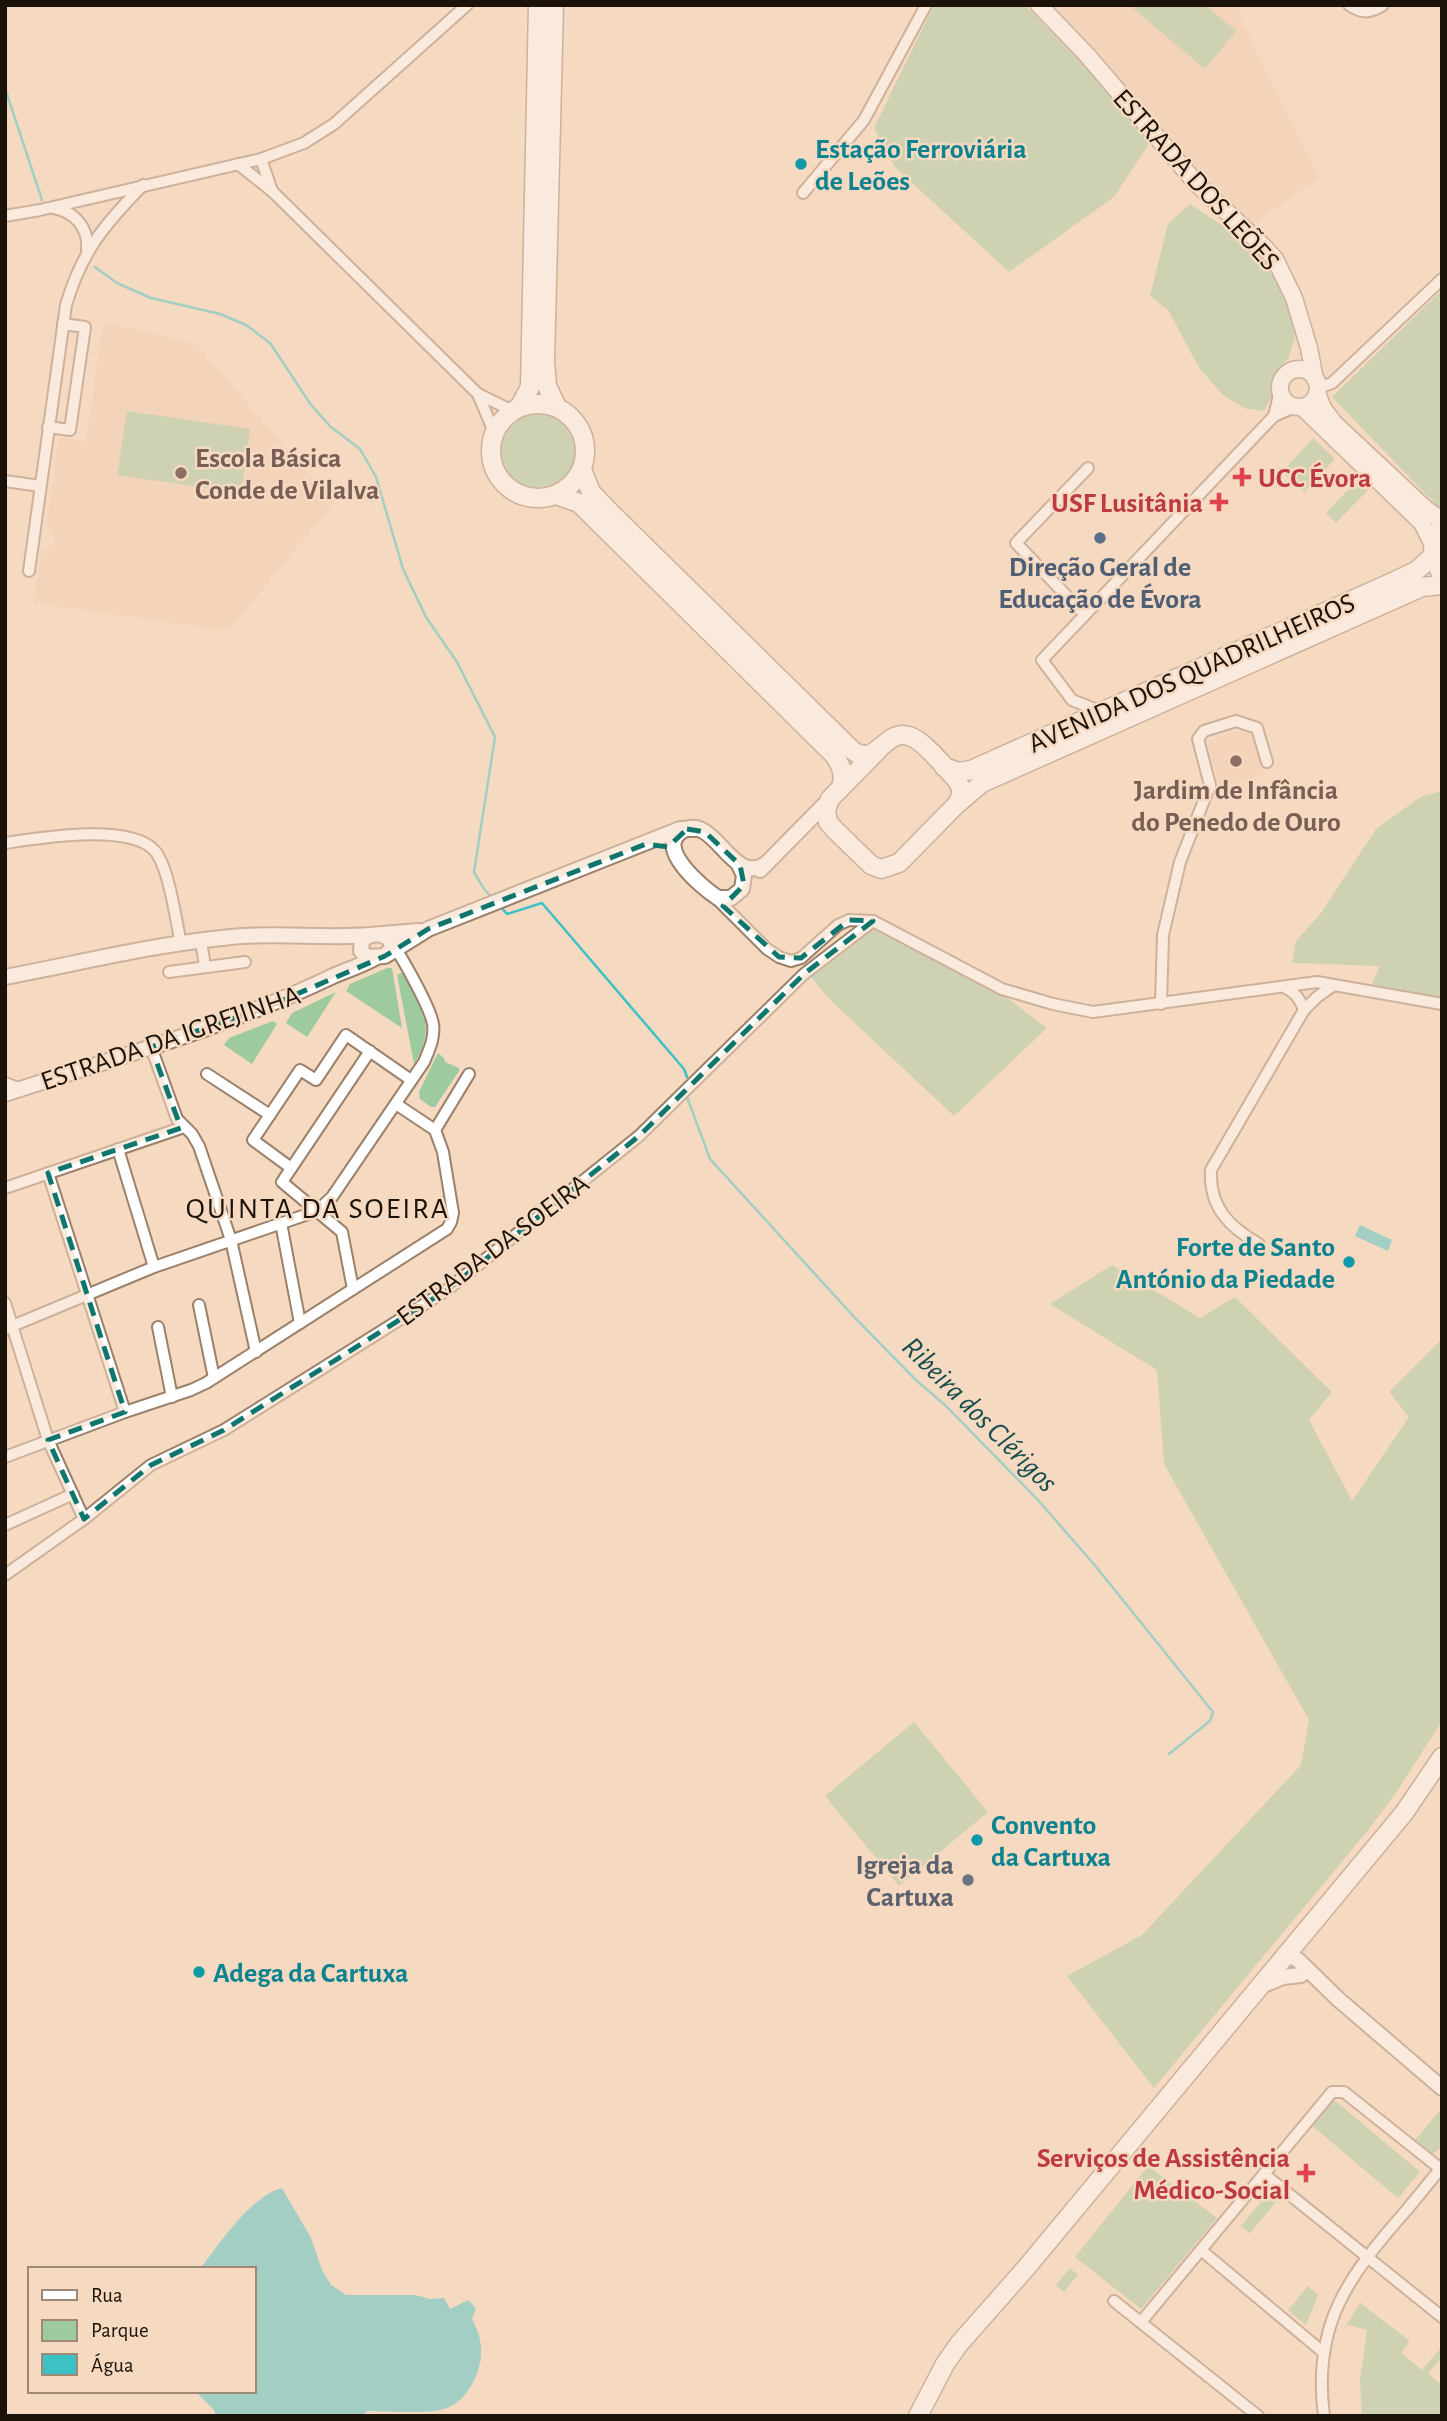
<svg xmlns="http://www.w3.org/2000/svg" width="1447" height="2421" viewBox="0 0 1447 2421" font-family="'Alegreya Sans',sans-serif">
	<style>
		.built { fill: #efcdaf }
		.green { fill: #9eca9f }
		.water { fill: #3cc2c5 }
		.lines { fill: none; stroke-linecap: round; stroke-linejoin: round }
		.stream { stroke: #3cc2c5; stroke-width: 2.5 }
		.minor-casing { stroke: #9b806a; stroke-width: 14 }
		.tertiary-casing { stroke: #9b806a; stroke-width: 18 }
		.secondary-casing { stroke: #9b806a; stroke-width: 19 }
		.primary-casing { stroke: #9b806a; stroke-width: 21 }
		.minor { stroke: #fff; stroke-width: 10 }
		.tertiary { stroke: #fff; stroke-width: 14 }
		.secondary { stroke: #fff; stroke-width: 16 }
		.primary { stroke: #fff; stroke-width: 18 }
		.marked { fill: none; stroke: #0f766e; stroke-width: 5; stroke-dasharray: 14 9; stroke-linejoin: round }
		.culture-dot { fill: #0f9aa8; stroke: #f6d9c1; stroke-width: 2.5 }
		.education-dot { fill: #8d6e63; stroke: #f6d9c1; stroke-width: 2.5 }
		.health-dot { fill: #e0444e; stroke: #f6d9c1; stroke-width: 2.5 }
		.service-dot { fill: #5c6f8a; stroke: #f6d9c1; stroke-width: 2.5 }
		.worship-dot { fill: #6b7280; stroke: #f6d9c1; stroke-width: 2.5 }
		.labels { text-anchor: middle; stroke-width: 5; stroke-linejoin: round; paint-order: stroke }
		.culture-label { font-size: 28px; font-weight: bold; fill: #0d838f; stroke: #f6d9c1; text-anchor: start }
		.street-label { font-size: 28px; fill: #1b1209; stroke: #f6d9c1 }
		.education-label { font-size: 28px; font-weight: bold; fill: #785e54; stroke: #f6d9c1; text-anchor: start }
		.health-label { font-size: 28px; font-weight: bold; fill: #be3a42; stroke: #f6d9c1; text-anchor: end }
		.service-label { font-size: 28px; font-weight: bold; fill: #4e5e75; stroke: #f6d9c1 }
		.worship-label { font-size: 28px; font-weight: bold; fill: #5b616d; stroke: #f6d9c1; text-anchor: end }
		.neighbourhood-label { font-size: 30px; letter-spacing: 2px; fill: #1b1209; stroke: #f6d9c1 }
		.water-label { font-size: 30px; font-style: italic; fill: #164e50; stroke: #f6d9c1 }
	</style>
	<rect width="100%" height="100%" fill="#f6d9c1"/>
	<g class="built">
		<polygon points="1050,5 1236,5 1260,60 1319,178 1253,224 1188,163 1191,161 1173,144 1171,146 1106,63"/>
		<polygon points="103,322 196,344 334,503 228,631 34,603 42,550 52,546 54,539 52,531 46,526 59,437 86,442"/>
		<polygon points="1240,730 1252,736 1264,774 1220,788 1207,741"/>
	</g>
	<g class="green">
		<polygon points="934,5 1025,5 1092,74 1150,142 1114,197 1009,272 895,167 874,128"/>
		<polygon points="1129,5 1205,5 1236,31 1205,69"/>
		<polygon points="1190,204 1258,249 1280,281 1291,305 1295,337 1288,359 1275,372 1272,381 1273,394 1264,411 1244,408 1223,395 1200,369 1168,310 1150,296 1168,224"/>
		<polygon points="1441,291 1442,508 1440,509 1332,397"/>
		<polygon points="127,411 250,429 241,493 117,475"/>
		<circle cx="538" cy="451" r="37"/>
		<polygon points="1313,438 1335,459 1304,492 1282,472"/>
		<polygon points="1357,480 1368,490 1336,523 1326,513"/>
		<polygon points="1442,791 1442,999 1370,988 1380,966 1292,963 1296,941 1321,913 1376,829 1422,796"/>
		<polygon points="871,930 877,930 998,991 1047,1028 954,1116 828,998 810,976"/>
		<polygon points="387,968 392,968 402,1028 346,991 350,984"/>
		<path d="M403,972C421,1008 438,1025 414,1064L397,975Z"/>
		<polygon points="336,992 307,1037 286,1023 292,1013"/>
		<polygon points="273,1021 277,1024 252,1064 224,1045 229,1038"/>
		<polygon points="438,1053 444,1058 445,1062 459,1068 459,1071 435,1107 431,1107 420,1099 419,1092"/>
		<polygon points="1112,1265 1200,1318 1235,1297 1332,1392 1309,1420 1352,1501 1409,1417 1389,1392 1442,1339 1442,1721 1397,1791 1369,1829 1154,2088 1067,1976 1142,1935 1301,1765 1309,1720 1164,1464 1157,1370 1050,1304"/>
		<polygon points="914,1722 988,1812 899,1886 825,1796"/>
		<polygon points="1333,2099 1420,2172 1398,2198 1311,2125"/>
		<polygon points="1442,2108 1442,2147 1433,2154 1415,2140"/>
		<polygon points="1148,2166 1217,2218 1141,2309 1075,2257"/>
		<polygon points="1268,2193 1277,2201 1250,2233 1241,2226"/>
		<polygon points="1070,2268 1078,2275 1064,2292 1056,2285"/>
		<polygon points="1308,2286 1318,2295 1306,2325 1288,2310"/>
		<polygon points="1360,2303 1410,2341 1401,2353 1422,2370 1442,2347 1442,2357 1428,2374 1442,2385 1442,2416 1362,2416 1360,2380 1367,2330 1349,2325 1345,2327"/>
	</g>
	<g class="water">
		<polygon points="1360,1225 1392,1240 1388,1251 1355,1236"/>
		<path d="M282,2188L311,2238L322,2270L331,2285L346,2295H415L430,2299L444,2298L450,2309L468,2300L476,2308L472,2319C475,2326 479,2333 480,2340C486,2366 468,2405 440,2410C417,2414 391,2411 368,2411L360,2416H215V2411L195,2391H254V2269H200C220,2243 250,2197 282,2188Z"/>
	</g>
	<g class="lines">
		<g class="stream">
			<polyline points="5,88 42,200"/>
			<polyline points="95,267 117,283 151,298 220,314 246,325 270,343 311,405 331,427 360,449 376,477 403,569 426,617 457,662 495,737 474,872 484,889 493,899"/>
			<polyline points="500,906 507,914 542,903 684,1069 687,1077"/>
			<polyline points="687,1097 710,1159 856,1319 917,1381 945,1405 1036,1498 1093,1563 1213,1712 1210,1721 1169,1754"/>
		</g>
		<defs>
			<g id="minor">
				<path d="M1349,5C1361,13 1370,14 1383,5"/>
				<polyline points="261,159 272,191"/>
				<polyline points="238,164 272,191 478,394 513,411"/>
				<polyline points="803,193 864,120 926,5"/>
				<path d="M54,208C75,212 89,228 87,250"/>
				<polyline points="5,216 40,210 261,159 304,143 334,124 467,5"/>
				<polyline points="1318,388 1332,383 1442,279"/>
				<polyline points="478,394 494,432"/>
				<polyline points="1274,416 1280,391"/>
				<polyline points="48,427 70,430 85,327 63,324"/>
				<polyline points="5,481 40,486"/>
				<path d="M29,571L66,305C82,251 104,225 143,185"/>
				<polyline points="1085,615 1016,543 1088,468"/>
				<polyline points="1102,712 1072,700 1042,660 1274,416 1295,407"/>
				<path d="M5,843C40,838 128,823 154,850C169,866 176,921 181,944"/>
				<polyline points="713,895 767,949 779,957 791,961 801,958 838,925 849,920 873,921 1002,989 1053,1004 1093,1012 1317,982 1442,1004"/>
				<polyline points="201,941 205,966"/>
				<polyline points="169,972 245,962"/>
				<path d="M1284,987C1295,992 1300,999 1304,1010"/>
				<polyline points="1161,1004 1163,935 1180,862 1210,785 1198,739 1204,731 1236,721 1257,728 1267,762"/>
				<polyline points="151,1047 177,1119 192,1134 199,1146 231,1240 256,1352"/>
				<polyline points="207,1074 270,1115"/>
				<polyline points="5,1083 21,1089"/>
				<polyline points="435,1130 469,1074"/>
				<polyline points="118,1149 154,1267"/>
				<polyline points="291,1168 253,1140 300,1070 316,1080 346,1035 411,1080"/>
				<polyline points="48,1173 125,1412"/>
				<polyline points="5,1188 184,1127"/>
				<polyline points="281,1223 300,1323"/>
				<path d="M1259,1244C1229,1227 1209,1207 1211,1170L1304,1010L1317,997L1334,985"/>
				<polyline points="353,1289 342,1232 282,1182 370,1051"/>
				<polyline points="5,1303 48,1440 84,1519"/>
				<polyline points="199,1305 214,1378"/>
				<polyline points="158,1327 172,1397"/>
				<path d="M5,1329L154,1267L317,1211L332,1197L424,1062C429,1050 435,1038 433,1024C430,1007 403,959 392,943"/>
				<polyline points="5,1457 125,1412 191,1390 206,1383 447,1229 451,1222 453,1213 443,1152 435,1130 396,1104"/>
				<polyline points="5,1525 73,1494"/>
				<polyline points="5,1575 84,1519 151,1465 224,1430 447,1290 639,1136 804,974 873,921"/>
				<polyline points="1264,2174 1442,2317"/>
				<polyline points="1201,2250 1324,2353"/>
				<polyline points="1114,2301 1258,2416"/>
				<polyline points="1141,2322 1332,2092 1344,2092 1442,2170"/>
				<path d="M1324,2416C1312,2325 1348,2277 1404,2213C1417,2198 1429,2182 1442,2167"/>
			</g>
			<g id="tertiary">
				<path d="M738,863L744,875L742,889L731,898H718C703,888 654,848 682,831C715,812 731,887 766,864"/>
				<polyline points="760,870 829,800"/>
				<polyline points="384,936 390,939 392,948 385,956 367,957 361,951 362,940 370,935 419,931"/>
				<polyline points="388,954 428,929 680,829 697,829"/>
				<path d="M5,977C80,963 155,944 231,937C278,932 324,939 370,935"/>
				<path d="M5,1094C115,1058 227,1027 331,977C346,970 361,966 375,958"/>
				<polyline points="1286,1954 1298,1960 1338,1999 1442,2088"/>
				<polyline points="1261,1986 1283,1977 1301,1975"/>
			</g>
			<g id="secondary">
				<polyline points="1039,5 1087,55 1196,183 1262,245 1275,259 1294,298 1309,348 1315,379"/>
				<circle cx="1299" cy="388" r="19"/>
				<polyline points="1317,393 1323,408 1334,423 1427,510 1442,520"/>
				<polyline points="1302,407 1422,523 1432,543"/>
			</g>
			<g id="primary">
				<polyline points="554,5 545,361 547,386 557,407"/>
				<circle cx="538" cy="451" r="47"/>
				<polyline points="520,406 530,387 538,5"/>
				<path d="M582,470L591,492L606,508L852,750C876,769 885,728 909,736C923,740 943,765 953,776C962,785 964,795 956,805L899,863L881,869L871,865L835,830L828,822L826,811L830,799L879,749"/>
				<path d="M556,495L579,503L834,755C842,766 846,777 840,789"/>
				<path d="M1442,526C1427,542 1434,559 1442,576"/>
				<polyline points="944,767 959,772 971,770 1397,580 1416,571 1433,556"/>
				<polyline points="956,805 982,783 1422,587 1442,585"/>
				<polyline points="918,2416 945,2364 959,2344 1026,2268 1404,1813 1442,1757"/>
			</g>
		</defs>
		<use href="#minor" class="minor-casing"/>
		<use href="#tertiary" class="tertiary-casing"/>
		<use href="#secondary" class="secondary-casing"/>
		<use href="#primary" class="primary-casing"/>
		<use href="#minor" class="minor"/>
		<use href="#tertiary" class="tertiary"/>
		<use href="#secondary" class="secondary"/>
		<use href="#primary" class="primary"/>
	</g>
	<path d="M0 0H1447V2421H0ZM687,829L705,832L740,865L744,885L723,906L779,957L801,958L849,920L873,921L804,974L639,1136L447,1290L224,1430L151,1465L84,1519L48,1440L125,1412L48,1173L181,1128L151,1047L269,1006L385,956L428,929L646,844L668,847Z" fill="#f6d9c1" fill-opacity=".55" fill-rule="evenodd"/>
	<path class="marked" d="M687,829L705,832L740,865L744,885L723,906L779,957L801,958L849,920L873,921L804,974L639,1136L447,1290L224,1430L151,1465L84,1519L48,1440L125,1412L48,1173L181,1128L151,1047L269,1006L385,956L428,929L646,844L668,847Z"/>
	<g class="culture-dot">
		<circle cx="801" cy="164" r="7"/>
		<circle cx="1349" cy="1262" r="7"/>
		<circle cx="977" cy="1840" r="7"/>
		<circle cx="199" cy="1972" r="7"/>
	</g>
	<g class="education-dot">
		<circle cx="181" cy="473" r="7"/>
		<circle cx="1236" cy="761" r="7"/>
	</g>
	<g class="health-dot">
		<path d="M1238.5 466.5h7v7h7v7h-7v7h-7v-7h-7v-7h7z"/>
		<path d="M1215.5 491.5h7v7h7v7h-7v7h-7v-7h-7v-7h7z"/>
		<path d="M1302.5 2162.5h7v7h7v7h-7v7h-7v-7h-7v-7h7z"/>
	</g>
	<circle class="service-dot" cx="1100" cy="538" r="7"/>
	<circle class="worship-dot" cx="968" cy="1880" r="7"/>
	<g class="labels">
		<g class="culture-label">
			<text x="815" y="158">Estação Ferroviária<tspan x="815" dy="32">de Leões</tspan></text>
			<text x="1335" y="1256" text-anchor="end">Forte de Santo<tspan x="1335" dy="32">António da Piedade</tspan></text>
			<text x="991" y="1834">Convento<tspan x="991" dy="32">da Cartuxa</tspan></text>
			<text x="213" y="1982">Adega da Cartuxa</text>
		</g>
		<g class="street-label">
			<text transform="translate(1197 179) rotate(48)" y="10">ESTRADA DOS LEÕES</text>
			<text transform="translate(1191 672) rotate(-24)" y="10">AVENIDA DOS QUADRILHEIROS</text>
			<text transform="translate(170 1037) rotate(-19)" y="10">ESTRADA DA IGREJINHA</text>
			<text transform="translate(492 1249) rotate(-37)" y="10">ESTRADA DA SOEIRA</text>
		</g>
		<g class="education-label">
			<text x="195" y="467">Escola Básica<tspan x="195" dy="32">Conde de Vilalva</tspan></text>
			<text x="1236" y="799" text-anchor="middle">Jardim de Infância<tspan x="1236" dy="32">do Penedo de Ouro</tspan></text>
		</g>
		<g class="health-label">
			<text x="1258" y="487" text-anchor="start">UCC Évora</text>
			<text x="1203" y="512">USF Lusitânia</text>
			<text x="1290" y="2167">Serviços de Assistência<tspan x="1290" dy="32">Médico-Social</tspan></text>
		</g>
		<g class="service-label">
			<text x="1100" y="576">Direção Geral de<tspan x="1100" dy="32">Educação de Évora</tspan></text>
		</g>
		<g class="worship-label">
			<text x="954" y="1874">Igreja da<tspan x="954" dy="32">Cartuxa</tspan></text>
		</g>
		<g class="neighbourhood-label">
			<text x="318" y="1218">QUINTA DA SOEIRA</text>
		</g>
		<g class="water-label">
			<text transform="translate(980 1414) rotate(45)" y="10">Ribeira dos Clérigos</text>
		</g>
	</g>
	<rect width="1447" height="2421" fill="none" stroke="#1b1209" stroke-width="14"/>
	<rect x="28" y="2267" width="228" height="126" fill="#f6d9c1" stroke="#9e8977" stroke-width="2"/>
	<rect x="42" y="2290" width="35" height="10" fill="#ffffff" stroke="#9e8977" stroke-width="2"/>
	<text x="91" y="2302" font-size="21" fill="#1b1209">Rua</text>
	<rect x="42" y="2320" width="35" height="21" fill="#9eca9f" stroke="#9e8977" stroke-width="2"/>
	<text x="91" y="2337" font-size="21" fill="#1b1209">Parque</text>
	<rect x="42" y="2354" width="35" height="21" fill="#3cc2c5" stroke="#9e8977" stroke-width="2"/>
	<text x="91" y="2372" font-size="21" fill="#1b1209">Água</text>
</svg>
